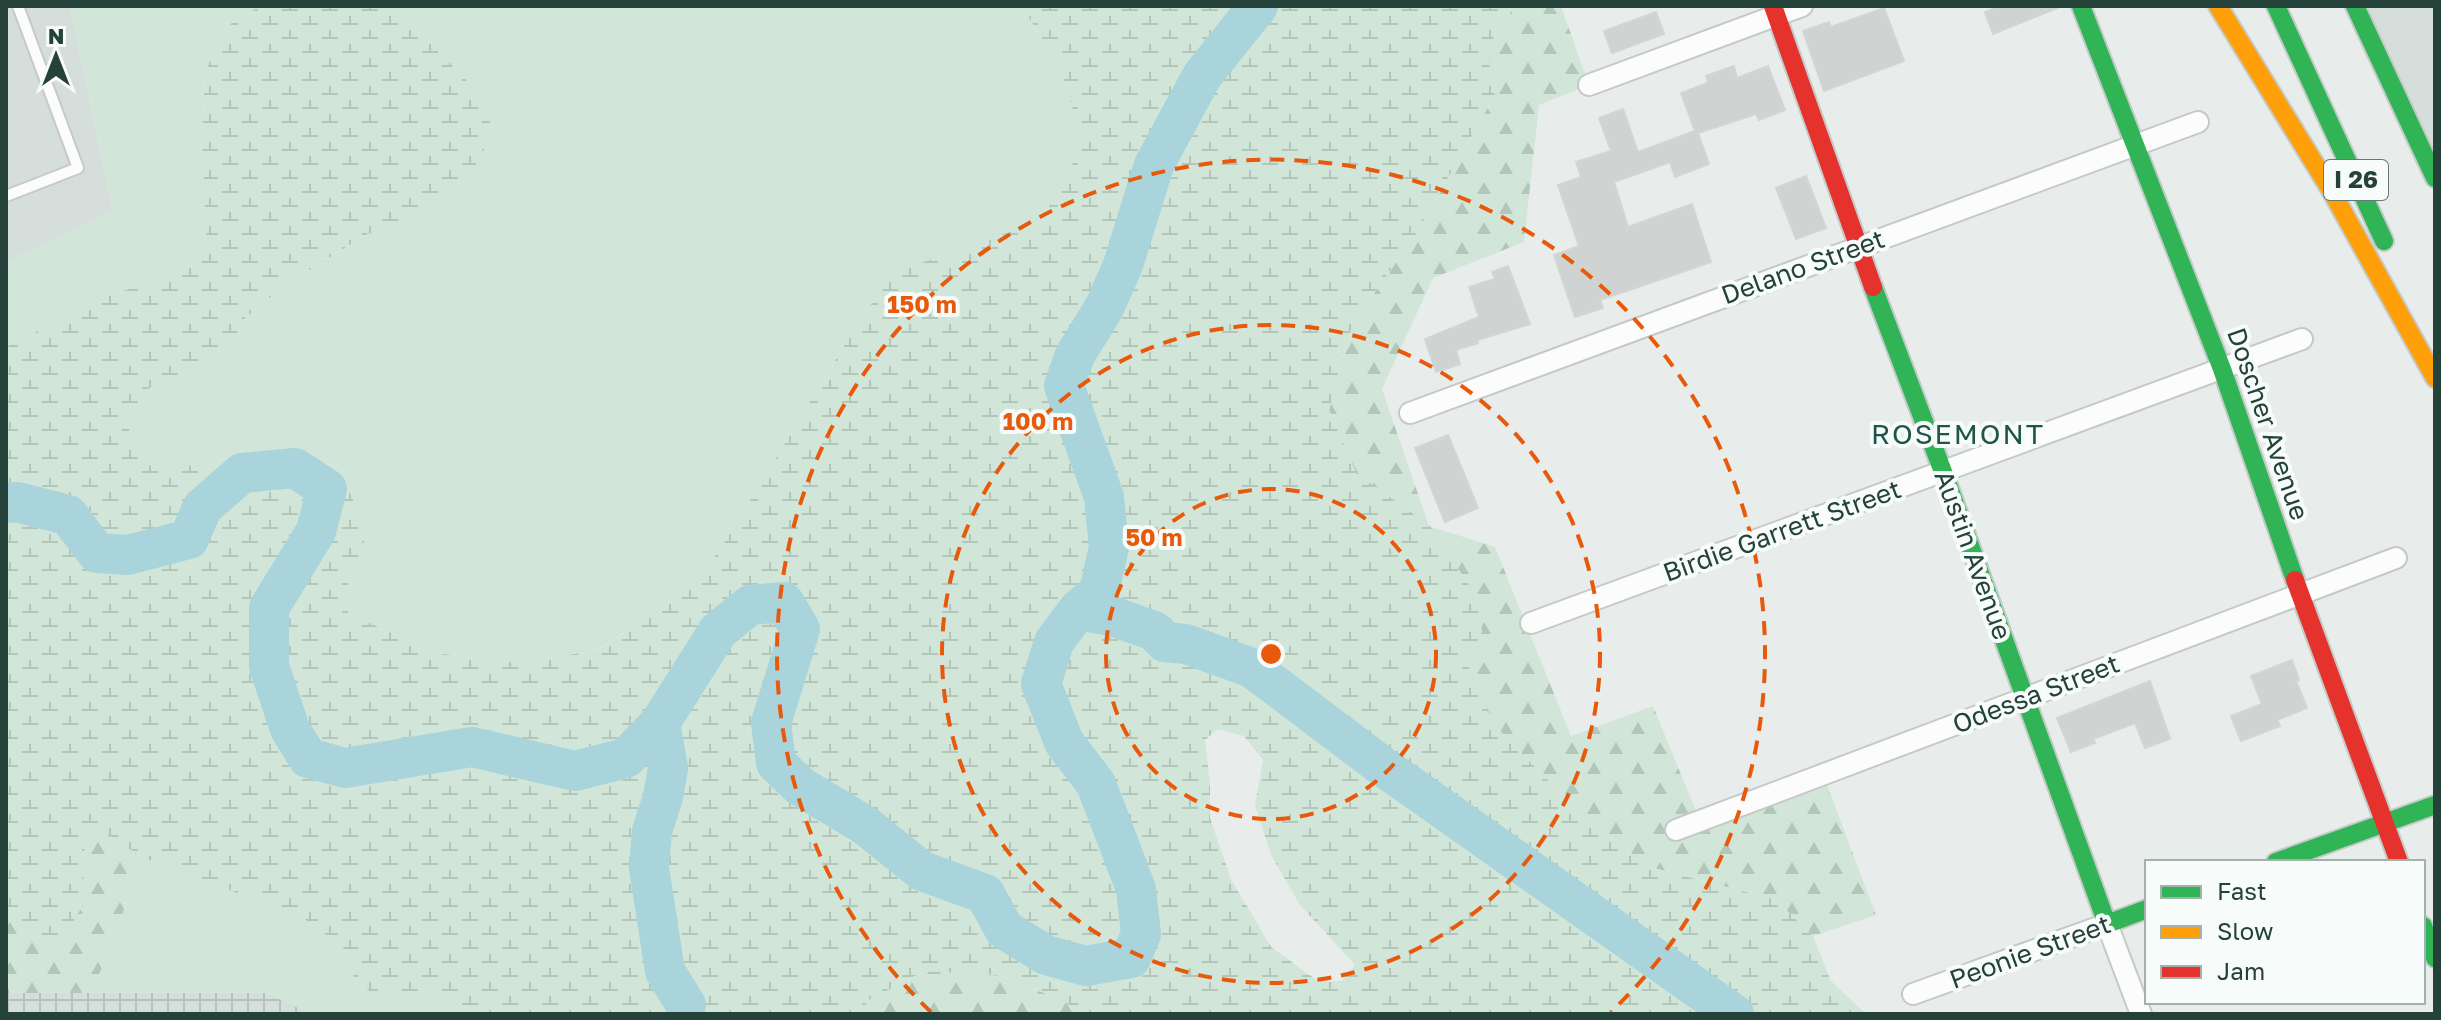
<svg xmlns="http://www.w3.org/2000/svg" width="2441" height="1020" viewBox="0 0 2441 1020" font-family="'Golos Text',sans-serif">
	<style>
		.built { fill: #d6dedb }
		.industrial { fill: url(#industrial-grid) }
		.grass { fill: #d1e6d8 }
		.forest { fill: url(#forest-firs) }
		.wetland { fill: url(#wetland-marsh); fill-rule: evenodd }
		.lines { fill: none; stroke-linecap: round; stroke-linejoin: round }
		.stream { stroke: #a9d4db; stroke-width: 7 }
		.river { stroke: #a9d4db; stroke-width: 40 }
		.building { fill: #cfd4d2; stroke: #d1d6d4; stroke-width: 2 }
		.lane-casing { stroke: #c5cac8; stroke-width: 14 }
		.street-casing { stroke: #c5cac8; stroke-width: 24 }
		.fast-casing { stroke: #c3cbc8; stroke-width: 22 }
		.slow-casing { stroke: #c3cbc8; stroke-width: 22 }
		.jam-casing { stroke: #c3cbc8; stroke-width: 22 }
		.lane { stroke: #fcfcfc; stroke-width: 10 }
		.street { stroke: #fcfcfc; stroke-width: 20 }
		.fast { stroke: #30b455; stroke-width: 18 }
		.slow { stroke: #ff9f0a; stroke-width: 18 }
		.jam { stroke: #e5322d; stroke-width: 18 }
		.ring { fill: none; stroke: #e8590c; stroke-width: 4; stroke-dasharray: 14 10 }
		.labels { text-anchor: middle; stroke-width: 8; stroke-linejoin: round; paint-order: stroke }
		.shield { fill: #f7fbf9; stroke: #637a73; stroke-width: 2 }
		.shield-label { font-size: 24px; font-weight: bold; fill: #24423a }
		.street-label { font-size: 26px; fill: #24423a; stroke: #f7fbf9 }
		.neighbourhood-label { font-size: 28px; letter-spacing: 2px; fill: #1f5548; stroke: #f7fbf9 }
		.centre { fill: #e8590c; stroke: #f7fbf9; stroke-width: 4 }
		.ring-label { font-size: 24px; text-anchor: middle; font-weight: bold; fill: #e8590c; stroke: #f7fbf9; stroke-width: 8; stroke-linejoin: round; paint-order: stroke }
	</style>
	<defs>
		<pattern id="industrial-grid" width="8" height="8" patternUnits="userSpaceOnUse" patternTransform="scale(2)"><rect width="8" height="8" fill="#d6dedb"/><path d="M0 4h8M4 0v8" fill="none" stroke="#b8c0bd"/></pattern>
		<pattern id="forest-firs" width="22" height="20" patternUnits="userSpaceOnUse" patternTransform="scale(2)"><rect width="22" height="20" fill="#d1e6d8"/><path d="M5 1l3.5 6h-7zM16 11l3.5 6h-7z" fill="#b3c6ba"/></pattern>
		<pattern id="wetland-marsh" width="20" height="14" patternUnits="userSpaceOnUse" patternTransform="scale(2)"><rect width="20" height="14" fill="#d1e6d8"/><path d="M1 5h8M5 5V1M11 12h8M15 12V8" fill="none" stroke="#b3c6ba"/></pattern>
	</defs>
	<rect width="100%" height="100%" fill="#e8edeb"/>
	<g class="built">
		<polygon points="6,6 70,6 113,212 6,262"/>
		<polygon points="2366,6 2435,6 2435,178"/>
	</g>
	<polygon class="industrial" points="6,986 13,993 265,993 316,1014 6,1014"/>
	<g class="grass">
		<polygon points="70,6 263,6 234,18 205,71 202,145 208,245 179,273 110,295 6,347 6,262 113,212"/>
		<polygon points="386,6 1022,6 1062,73 1080,134 1072,165 1041,221 864,313 718,553 663,610 596,650 522,663 435,653 348,613 348,571 364,552 337,466 287,455 221,458 189,466 150,466 131,447 128,418 147,389 224,358 245,318 284,286 367,234 409,226 464,186 493,131 475,89 409,21"/>
		<polygon points="144,858 303,918 343,947 356,984 382,997 438,989 475,1014 312,1014 265,993 92,993"/>
	</g>
	<g class="forest">
		<path d="M1516,6H1561L1589,85L1539,105L1524,242L1433,278L1382,389L1429,526L1495,547L1571,736L1653,706L1700,821L1823,774L1876,915L1813,936L1776,900L1646,866L1580,813L1495,726L1466,663L1482,631L1429,526L1356,473L1329,410L1353,323L1416,234L1495,95C1484,55 1488,37 1516,6Z"/>
		<polygon points="105,834 144,858 92,993 13,993 6,986 6,903 23,936 86,900 81,858 89,839"/>
		<polygon points="924,971 1001,976 1062,1000 1082,1014 859,1014 869,1000"/>
	</g>
	<path class="wetland" d="M263,6H386L409,21L475,89L494,131L464,187L409,226L367,234L284,286L245,318L224,358L147,389L128,418L131,447L150,466H189L221,458L287,455L337,466L364,523V553L348,571V613L435,653L522,663L597,650L663,610L718,553L864,313L898,271L1041,221L1072,165L1080,134L1062,73L1022,6H1516C1488,37 1484,55 1495,95L1416,234L1353,323L1329,410L1356,473L1430,526L1477,597L1482,631L1467,663L1495,726L1580,813L1646,866L1776,900L1813,936L1831,981L1866,1014H1082L1062,1000L1001,976L924,971L869,1000L859,1014H475L438,989L382,997L356,984L343,947L303,918L144,858L105,834L89,839L81,858L86,900L60,944L44,950L23,936L6,903V347L110,295L179,273L207,245L202,145L205,71L234,18ZM1218,729L1244,736L1263,760L1255,805L1271,855L1300,905L1355,965L1342,981H1318L1271,947L1231,879L1210,818V784L1205,740Z"/>
	<g class="lines">
		<polyline class="stream" points="1203,95 1252,6"/>
		<g class="river">
			<polyline points="6,503 17,502 68,515 97,553 128,555 189,539 202,508 242,473 295,468 327,489 316,531 269,608 269,666 290,729 308,758 345,768 472,747 575,771 626,758 660,723 718,631 750,605 784,602 800,629 771,723 776,763 800,786 866,826 922,871 985,894 1004,929 1046,955 1086,966 1131,958 1141,934 1136,889 1096,784 1064,742 1041,684 1054,642 1078,610 1099,592 1109,547 1104,497 1064,386 1075,355 1104,308 1123,265 1154,165 1202,76 1258,6"/>
			<polyline points="1078,610 1112,616 1154,631 1165,642 1186,644 1252,668 1382,766 1734,1014"/>
			<polyline points="660,723 668,768 663,797 652,831 649,868 665,971 686,1005"/>
		</g>
	</g>
	<g class="building">
		<polygon points="2001,6 2060,6 2060,7 1993,34 1985,12"/>
		<polygon points="1884,8 1904,61 1824,91 1803,31 1829,22 1831,27"/>
		<polygon points="1656,12 1664,34 1612,53 1604,31"/>
		<polygon points="1734,66 1737,78 1768,66 1785,110 1759,120 1756,114 1698,133 1709,164 1675,177 1670,162 1614,182 1628,227 1692,204 1711,262 1600,300 1603,308 1575,317 1554,255 1579,246 1558,185 1581,177 1576,162 1611,151 1599,118 1623,109 1638,152 1695,131 1681,93 1708,83 1706,76"/>
		<polygon points="1806,176 1826,228 1796,239 1776,188"/>
		<polygon points="1508,266 1530,324 1477,340 1478,343 1456,350 1460,364 1436,372 1425,339 1479,317 1469,287 1495,279 1492,272"/>
		<polygon points="1448,435 1478,508 1445,522 1415,448"/>
		<polygon points="2292,660 2299,680 2296,681 2307,708 2277,720 2280,726 2241,741 2231,716 2262,704 2251,676"/>
		<polygon points="2150,681 2170,739 2145,748 2135,723 2093,739 2095,743 2071,752 2057,718"/>
	</g>
	<g class="lines">
		<defs>
			<polyline id="lane" points="6,196 78,168 18,6"/>
			<g id="street">
				<polyline points="1589,85 1802,6"/>
				<polyline points="1410,413 2198,122"/>
				<polyline points="1531,623 2302,339"/>
				<polyline points="1676,830 2396,558"/>
				<polyline points="1913,994 2107,924 2141,1014"/>
			</g>
			<g id="fast">
				<polyline points="2081,6 2222,369 2295,580"/>
				<polyline points="2276,6 2384,241"/>
				<polyline points="2355,6 2435,178"/>
				<polyline points="1873,287 1948,485 2107,924 2147,909"/>
				<polyline points="2276,862 2435,805"/>
				<polyline points="2423,926 2435,958"/>
			</g>
			<polyline id="slow" points="2218,6 2332,192 2435,378"/>
			<g id="jam">
				<polyline points="1773,6 1873,287"/>
				<polyline points="2295,580 2399,862"/>
			</g>
		</defs>
		<use href="#lane" class="lane-casing"/>
		<use href="#street" class="street-casing"/>
		<use href="#fast" class="fast-casing"/>
		<use href="#slow" class="slow-casing"/>
		<use href="#jam" class="jam-casing"/>
		<use href="#lane" class="lane"/>
		<use href="#street" class="street"/>
		<use href="#fast" class="fast"/>
		<use href="#slow" class="slow"/>
		<use href="#jam" class="jam"/>
	</g>
	<g class="ring">
		<circle cx="1271" cy="654" r="165"/>
		<circle cx="1271" cy="654" r="329"/>
		<path d="M931 1012A494 494 0 1 1 1611 1012"/>
	</g>
	<g class="labels">
		<rect class="shield" x="2324" y="160" width="64" height="40" rx="6"/>
		<g class="shield-label">
			<text x="2356" y="188">I 26</text>
		</g>
		<g class="street-label">
			<text transform="translate(1803 267) rotate(-20)" y="9">Delano Street</text>
			<text transform="translate(2268 424) rotate(71)" y="9">Doscher Avenue</text>
			<text transform="translate(1782 531) rotate(-20)" y="9">Birdie Garrett Street</text>
			<text transform="translate(1973 555) rotate(70)" y="9">Austin Avenue</text>
			<text transform="translate(2036 694) rotate(-21)" y="9">Odessa Street</text>
			<text transform="translate(2030 952) rotate(-20)" y="9">Peonie Street</text>
		</g>
		<g class="neighbourhood-label">
			<text x="1958" y="444">ROSEMONT</text>
		</g>
	</g>
	<circle cx="1271" cy="654" r="12" class="centre"/>
	<g class="ring-label">
		<text x="922" y="313">150 m</text>
		<text x="1038" y="430">100 m</text>
		<text x="1154" y="546">50 m</text>
	</g>
	<rect width="2441" height="1020" fill="none" stroke="#24423a" stroke-width="16"/>
	<rect x="2145" y="860" width="280" height="144" fill="#f7fbf9" stroke="#a3b1ad" stroke-width="2"/>
	<rect x="2161" y="886" width="40" height="12" fill="#30b455" stroke="#a3b1ad" stroke-width="2"/>
	<text x="2217" y="900" font-size="24" fill="#24423a">Fast</text>
	<rect x="2161" y="926" width="40" height="12" fill="#ff9f0a" stroke="#a3b1ad" stroke-width="2"/>
	<text x="2217" y="940" font-size="24" fill="#24423a">Slow</text>
	<rect x="2161" y="966" width="40" height="12" fill="#e5322d" stroke="#a3b1ad" stroke-width="2"/>
	<text x="2217" y="980" font-size="24" fill="#24423a">Jam</text>
	<g transform="translate(56 56)" stroke="#f7fbf9" stroke-width="6" paint-order="stroke">
	<path d="M0-6L14 30L0 20L-14 30Z" fill="#24423a"/>
	<text y="-12" font-size="22" font-weight="bold" text-anchor="middle" fill="#24423a">N</text>
	</g>
</svg>
